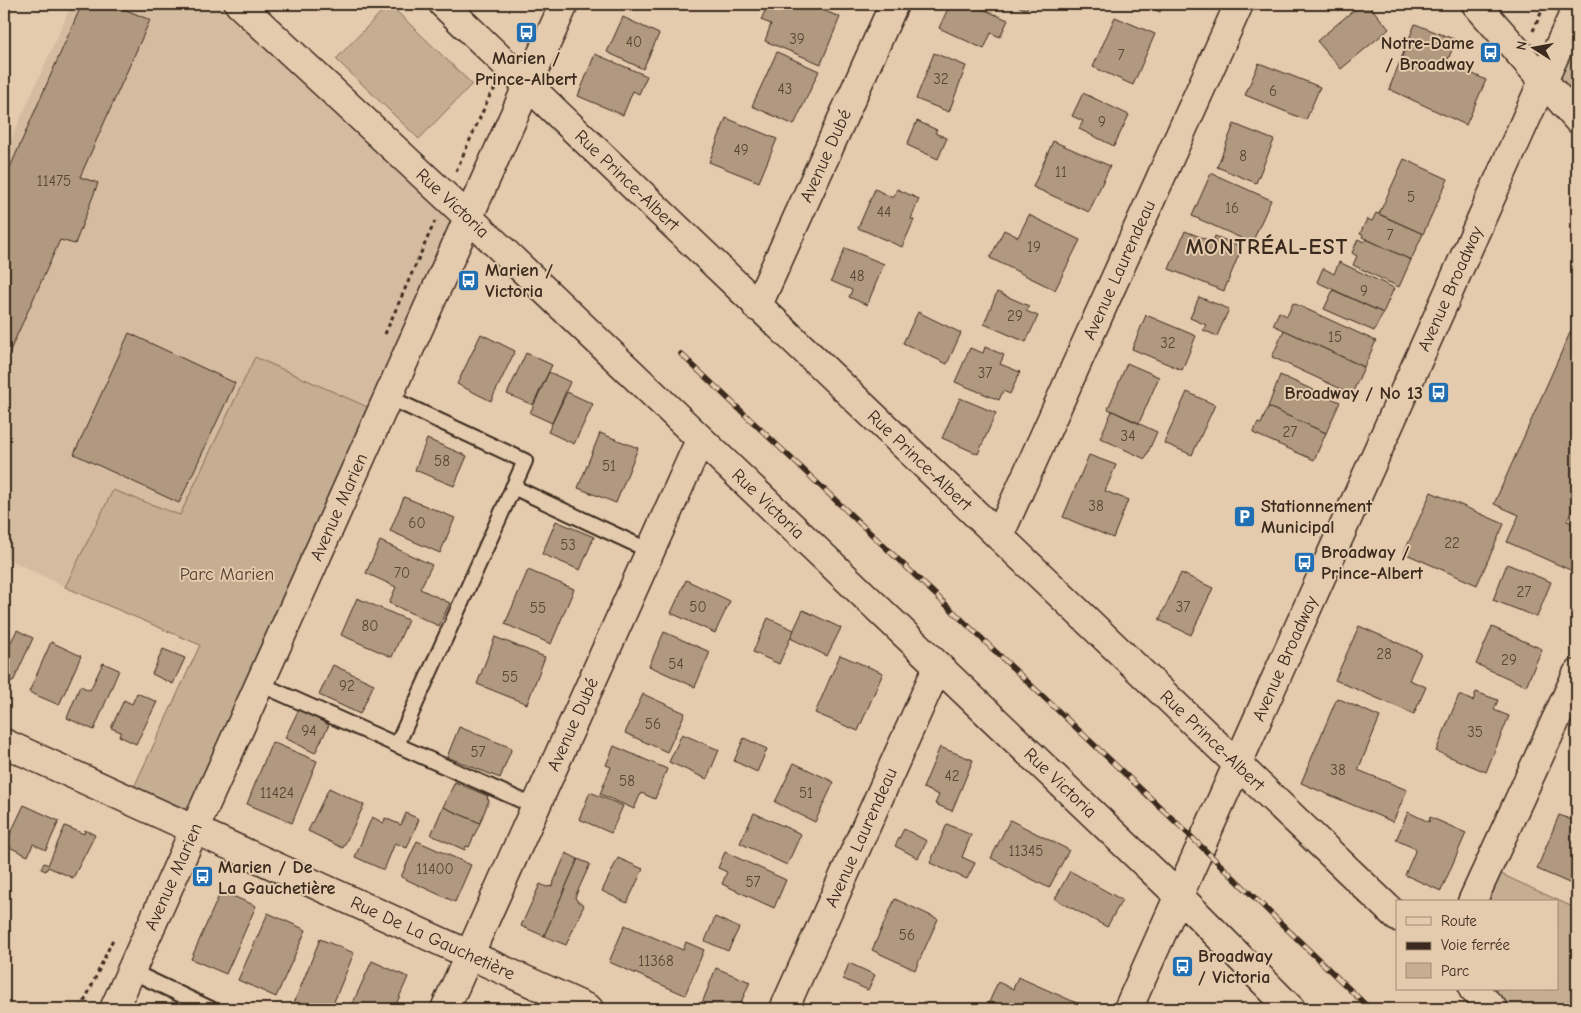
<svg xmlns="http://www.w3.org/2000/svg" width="1581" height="1013" viewBox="0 0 1581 1013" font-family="'Comic Neue',sans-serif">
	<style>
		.built { fill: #d5bca0 }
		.green { fill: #c6ae93; stroke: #806c58 }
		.building { fill: #b19980; stroke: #3b2a1e }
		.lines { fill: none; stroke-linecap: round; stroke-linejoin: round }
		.lane-casing { stroke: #3b2a1e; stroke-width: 18 }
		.street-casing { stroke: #3b2a1e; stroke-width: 31 }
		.secondary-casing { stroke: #3b2a1e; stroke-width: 31 }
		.path { stroke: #3b2a1e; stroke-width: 3; stroke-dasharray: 4 4; stroke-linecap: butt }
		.lane { stroke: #e5cbad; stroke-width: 14 }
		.street { stroke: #e5cbad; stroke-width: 28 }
		.secondary { stroke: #e5cbad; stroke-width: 28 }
		.rail-casing { stroke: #3b2a1e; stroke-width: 5.5 }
		.rail { stroke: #e5cbad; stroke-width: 4; stroke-dasharray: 11; stroke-linecap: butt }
		.labels { text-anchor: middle; stroke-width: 4; stroke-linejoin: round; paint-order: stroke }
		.number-label { font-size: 15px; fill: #584636 }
		.poi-label { font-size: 18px; font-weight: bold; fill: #3b2a1e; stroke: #e5cbad; text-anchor: start }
		.street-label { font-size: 18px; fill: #3b2a1e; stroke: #e5cbad }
		.park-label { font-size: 18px; fill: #503e30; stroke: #e5cbad }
		.district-label { font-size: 22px; font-weight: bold; letter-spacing: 1px; fill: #3b2a1e; stroke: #e5cbad }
	</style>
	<rect width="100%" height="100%" fill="#e5cbad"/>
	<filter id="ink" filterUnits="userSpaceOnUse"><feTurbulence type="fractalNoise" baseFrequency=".02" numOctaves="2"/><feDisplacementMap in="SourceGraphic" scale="10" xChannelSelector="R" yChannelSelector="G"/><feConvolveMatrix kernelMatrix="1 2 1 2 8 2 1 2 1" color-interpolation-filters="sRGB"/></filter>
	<g filter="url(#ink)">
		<polygon class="built" points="72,4 239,4 468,217 381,413 255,357 180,516 113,490 65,587 4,557 4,155"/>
		<g class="green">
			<polygon points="389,4 472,84 419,139 336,59"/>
			<polygon points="1577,28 1577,119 1543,81"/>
			<polygon points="255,357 381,413 194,831 128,800 200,645 65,587 113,490 180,515"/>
			<polygon points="1488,868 1577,909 1577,1009 1493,1009 1473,989 1557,989 1557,902 1472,902"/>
		</g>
		<g class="building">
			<polygon points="82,4 112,4 150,20 80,177 98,183 75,244 60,240 4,364 4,181"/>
			<polygon points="768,4 780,9 783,4 807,4 840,17 821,64 765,41 771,24 761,20"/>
			<polygon points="950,4 971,4 1008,20 1000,37 991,33 984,49 939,28"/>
			<polygon points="1014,4 1029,4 1026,10"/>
			<polygon points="1142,4 1164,4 1160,12"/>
			<polygon points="1361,4 1368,4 1389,29 1341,69 1317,41"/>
			<polygon points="623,17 659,34 643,69 607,52"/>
			<polygon points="1115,17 1155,34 1133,85 1093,67"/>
			<polygon points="1415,24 1456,40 1447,62 1486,80 1466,125 1389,89"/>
			<polygon points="777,52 819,71 794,125 752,106"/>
			<polygon points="934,53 966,66 949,112 916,99"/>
			<polygon points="595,54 647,76 639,94 633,91 623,115 578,96"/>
			<polygon points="1259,63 1320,87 1306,120 1245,95"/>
			<polygon points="1083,93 1129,115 1114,146 1079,129 1083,121 1072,116"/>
			<polygon points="726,118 777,139 759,182 709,162"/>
			<polygon points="917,121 937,130 935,133 947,138 938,159 907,145"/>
			<polygon points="1234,124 1274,140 1256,183 1217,167"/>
			<polygon points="1053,141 1110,166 1089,212 1033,187"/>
			<polygon points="1404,159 1448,179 1423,234 1379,214"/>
			<polygon points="1211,173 1271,200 1252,243 1192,216"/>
			<polygon points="875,189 893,198 897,189 919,199 911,219 914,220 902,247 858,228"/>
			<polygon points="1376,213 1423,234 1411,260 1362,237 1363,235 1360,234 1367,219 1372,221"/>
			<polygon points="1029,215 1080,240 1055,290 990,258 1004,230 1018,237"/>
			<polygon points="1185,231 1213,242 1215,236 1242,247 1224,291 1169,269"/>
			<polygon points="1358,239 1364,242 1366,239 1411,260 1399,287 1353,265 1357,256 1352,253"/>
			<polygon points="845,248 884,264 867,305 849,297 852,290 831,281"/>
			<polygon points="1339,262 1394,288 1383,313 1317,282 1323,268 1334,274"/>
			<polygon points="1333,290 1383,313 1374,331 1324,309"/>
			<polygon points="997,292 1029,306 1026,311 1038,316 1026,342 984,324"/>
			<polygon points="1199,297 1229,309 1217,336 1203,330 1206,325 1190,318"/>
			<polygon points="1293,303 1376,341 1364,367 1273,325 1279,312 1287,316"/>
			<polygon points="918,312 961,333 947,364 903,343"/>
			<polygon points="1146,315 1196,336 1182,370 1132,349"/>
			<polygon points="1577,317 1577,498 1567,521 1577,525 1577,573 1507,542 1519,515 1494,504"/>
			<polygon points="1284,330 1364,367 1352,394 1272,357"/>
			<polygon points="129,333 235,383 179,503 74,454"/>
			<polygon points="481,334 515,351 491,401 457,384"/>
			<polygon points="985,347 1004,355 1000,364 1020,372 1010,394 1003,391 999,400 955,382 970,348 983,353"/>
			<polygon points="526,353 552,365 533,405 507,394"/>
			<polygon points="1127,363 1159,377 1139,423 1108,409"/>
			<polygon points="549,372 570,382 552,423 530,413"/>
			<polygon points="1280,375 1340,402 1326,433 1268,407"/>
			<polygon points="567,392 593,404 574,444 548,432"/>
			<polygon points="1187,392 1215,405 1192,455 1164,443"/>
			<polygon points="960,398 996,413 978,454 942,438"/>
			<polygon points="1268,407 1326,433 1314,460 1253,433 1258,423 1261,424"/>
			<polygon points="1112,411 1157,432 1145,459 1100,438"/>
			<polygon points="600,433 638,448 616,503 578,488"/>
			<polygon points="427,439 467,456 454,486 415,470"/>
			<polygon points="1089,455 1116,465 1105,491 1128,500 1113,538 1063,517"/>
			<polygon points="1431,492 1504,524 1477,585 1404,553"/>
			<polygon points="404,497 455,518 440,553 390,531"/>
			<polygon points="556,521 594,537 580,570 542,554"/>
			<polygon points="380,541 432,565 420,589 450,603 439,626 389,603 396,587 366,573"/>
			<polygon points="1507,564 1551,582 1537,617 1493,600"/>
			<polygon points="528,570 574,589 551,644 505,624"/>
			<polygon points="1181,573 1213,588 1191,635 1159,620"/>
			<polygon points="686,580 730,601 715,633 671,613"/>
			<polygon points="357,598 408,620 392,657 341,635"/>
			<polygon points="803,610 841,628 827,656 790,638"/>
			<polygon points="768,618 794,630 779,664 753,652"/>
			<polygon points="1359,626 1421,653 1409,680 1426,687 1414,714 1335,680"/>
			<polygon points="1492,627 1542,649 1526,686 1476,664"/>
			<polygon points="17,630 33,638 13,682 4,678 4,639 11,642"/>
			<polygon points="664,632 710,652 695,687 649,666"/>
			<polygon points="495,637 545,657 527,704 477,684"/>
			<polygon points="51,642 81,656 59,705 29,692"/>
			<polygon points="163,649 185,658 173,684 152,674"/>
			<polygon points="840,655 883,673 858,731 815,713"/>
			<polygon points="103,663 119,670 94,730 67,718 80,686 90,690"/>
			<polygon points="333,665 374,684 360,714 319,695"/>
			<polygon points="1476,692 1498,700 1494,710 1509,716 1486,772 1436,751 1459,695 1473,701"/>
			<polygon points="137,693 157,702 136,744 119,736 121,732 111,728 124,700 132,704"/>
			<polygon points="643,694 685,713 667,752 625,733"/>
			<polygon points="1337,698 1380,717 1358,770 1407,790 1393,822 1301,783"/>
			<polygon points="299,709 329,725 315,753 285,738"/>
			<polygon points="459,727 512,748 500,778 447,757"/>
			<polygon points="682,734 719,750 707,779 669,762"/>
			<polygon points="744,738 767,749 757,772 734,761"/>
			<polygon points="272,742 317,761 292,823 247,804"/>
			<polygon points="614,746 667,769 655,799 641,793 634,809 600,794 611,767 606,765"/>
			<polygon points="940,747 973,760 952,811 935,804 939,795 923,788"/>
			<polygon points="794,763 834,782 815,822 775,802"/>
			<polygon points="455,782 488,796 487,799 489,800 480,823 443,807"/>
			<polygon points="329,788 364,805 343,848 308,831"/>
			<polygon points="590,792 623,806 611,833 579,819"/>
			<polygon points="24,805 59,821 46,850 33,844 28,856 5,845"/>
			<polygon points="443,807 480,823 469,847 466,846 465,850 431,835"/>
			<polygon points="1408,812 1429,822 1430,817 1466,833 1441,891 1405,875 1416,849 1396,840"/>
			<polygon points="406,813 419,819 407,848 395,843 384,870 355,857 372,817 384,823 385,818 401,825"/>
			<polygon points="754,813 801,834 787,865 740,843"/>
			<polygon points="1559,815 1577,822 1576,886 1537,869"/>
			<polygon points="1010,820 1069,850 1049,888 991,858"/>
			<polygon points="947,824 971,835 962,857 975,863 967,879 930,863"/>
			<polygon points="65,826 84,834 85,830 95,835 73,878 48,867 46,871 41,869 44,863 48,865"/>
			<polygon points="904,829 927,841 918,858 895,846"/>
			<polygon points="417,841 471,865 455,902 401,877"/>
			<polygon points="725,852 786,880 774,908 722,884 727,872 718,868"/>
			<polygon points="566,853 578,859 544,936 521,926 540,884 547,887 552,886"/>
			<polygon points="618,858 643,869 627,903 602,891"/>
			<polygon points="578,859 590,864 575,897 577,901 584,905 566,945 544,936"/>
			<polygon points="1070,871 1122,900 1107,927 1055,899"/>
			<polygon points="221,891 256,906 226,974 191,959"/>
			<polygon points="895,899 938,919 915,970 872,950"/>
			<polygon points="268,913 306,930 276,997 238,980"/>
			<polygon points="715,917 739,928 728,951 705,941"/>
			<polygon points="625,925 683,950 686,942 704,950 685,995 609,962"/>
			<polygon points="320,939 354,953 331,1009 296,1009 292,1008"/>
			<polygon points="372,961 408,977 394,1009 350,1009"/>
			<polygon points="849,963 875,975 868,990 843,979"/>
			<polygon points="716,968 750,982 738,1009 700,1008"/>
			<polygon points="1018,977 1079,1004 1076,1009 993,1009 987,1007 998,982 1013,989"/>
		</g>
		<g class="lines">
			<defs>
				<g id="lane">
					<polyline points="388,397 525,461 397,745"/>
					<polyline points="513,487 650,551"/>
					<polyline points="260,684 536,807"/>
					<polyline points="131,971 211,1009"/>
				</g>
				<g id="street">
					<path id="s1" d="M239,4L468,217L1179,896L1291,1009"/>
					<path id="s2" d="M443,4L1397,917"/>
					<polyline points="1543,81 1577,7"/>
					<path id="s3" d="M757,307L894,4"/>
					<path id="s4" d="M999,536L1239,4"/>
					<path id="s5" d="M4,743L589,1009"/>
					<polyline points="1472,902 1577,674"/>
					<polyline points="1473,989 1493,1009"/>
					<path id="s6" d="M445,1009L700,440"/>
					<path id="s7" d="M784,1009L938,666"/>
				</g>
				<g id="secondary">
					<polyline points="1476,4 1577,119"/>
					<path id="s8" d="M114,1009L564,4"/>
					<path id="s9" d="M1128,1009L1543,81"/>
				</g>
			</defs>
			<use href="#lane" class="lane-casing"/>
			<use href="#street" class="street-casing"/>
			<use href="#secondary" class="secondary-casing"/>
			<g class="path">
				<polyline points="1533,31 1545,4"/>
				<polyline points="456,171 491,93 495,89"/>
				<polyline points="385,334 435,221"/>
				<polyline points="81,1009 114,937"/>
			</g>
			<use href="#lane" class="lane"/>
			<use href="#street" class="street"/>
			<use href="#secondary" class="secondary"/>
			<defs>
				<polyline id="rail" points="681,354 1180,826 1370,1009"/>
			</defs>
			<use href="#rail" class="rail-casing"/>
			<use href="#rail" class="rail"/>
		</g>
	</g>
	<defs>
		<symbol id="bus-square" viewBox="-11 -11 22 22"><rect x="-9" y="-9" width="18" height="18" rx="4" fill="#1f6fb2" stroke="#e5cbad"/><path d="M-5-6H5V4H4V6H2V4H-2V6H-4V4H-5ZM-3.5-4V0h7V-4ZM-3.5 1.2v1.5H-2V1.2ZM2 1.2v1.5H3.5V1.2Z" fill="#fff"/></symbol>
		<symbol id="parking-square" viewBox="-11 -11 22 22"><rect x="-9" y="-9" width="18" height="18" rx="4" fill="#1f6fb2" stroke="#e5cbad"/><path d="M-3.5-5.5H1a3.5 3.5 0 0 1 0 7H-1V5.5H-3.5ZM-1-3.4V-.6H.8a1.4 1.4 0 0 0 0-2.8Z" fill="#fff"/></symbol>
	</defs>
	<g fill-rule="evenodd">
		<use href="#bus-square" x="514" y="20" width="25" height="25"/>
		<use href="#bus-square" x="1478" y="40" width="25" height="25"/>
		<use href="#bus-square" x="456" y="268" width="25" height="25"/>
		<use href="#bus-square" x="1426" y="380" width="25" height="25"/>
		<use href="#parking-square" x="1232" y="504" width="25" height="25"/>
		<use href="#bus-square" x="1292" y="550" width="25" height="25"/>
		<use href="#bus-square" x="190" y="864" width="25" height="25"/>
		<use href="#bus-square" x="1170" y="954" width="25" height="25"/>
	</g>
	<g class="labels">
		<g class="number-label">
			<text x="797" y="44">39</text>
			<text x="634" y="47">40</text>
			<text x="1121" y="60">7</text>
			<text x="941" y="84">32</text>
			<text x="785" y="94">43</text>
			<text x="1273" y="96">6</text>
			<text x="1102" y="127">9</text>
			<text x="741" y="155">49</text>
			<text x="1243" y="161">8</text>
			<text x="1061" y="177">11</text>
			<text x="54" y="186">11475</text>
			<text x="1411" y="202">5</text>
			<text x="1232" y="213">16</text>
			<text x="884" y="217">44</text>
			<text x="1390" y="240">7</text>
			<text x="1034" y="252">19</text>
			<text x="857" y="281">48</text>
			<text x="1364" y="296">9</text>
			<text x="1015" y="321">29</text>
			<text x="1335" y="342">15</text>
			<text x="1168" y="348">32</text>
			<text x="985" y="378">37</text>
			<text x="1290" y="437">27</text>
			<text x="1128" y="441">34</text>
			<text x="442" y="466">58</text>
			<text x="609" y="471">51</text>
			<text x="1096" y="511">38</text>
			<text x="417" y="528">60</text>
			<text x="1452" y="548">22</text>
			<text x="568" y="550">53</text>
			<text x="402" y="578">70</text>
			<text x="1524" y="597">27</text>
			<text x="698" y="612">50</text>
			<text x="1183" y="612">37</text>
			<text x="538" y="613">55</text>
			<text x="370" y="631">80</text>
			<text x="1384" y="659">28</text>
			<text x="1509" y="665">29</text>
			<text x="676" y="669">54</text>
			<text x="510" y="682">55</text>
			<text x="347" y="691">92</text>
			<text x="653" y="729">56</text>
			<text x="309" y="736">94</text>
			<text x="1475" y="737">35</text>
			<text x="478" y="757">57</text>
			<text x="1338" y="775">38</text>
			<text x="952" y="781">42</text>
			<text x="627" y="786">58</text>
			<text x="277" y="798">11424</text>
			<text x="806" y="798">51</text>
			<text x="1026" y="856">11345</text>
			<text x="435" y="874">11400</text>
			<text x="753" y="887">57</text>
			<text x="907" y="940">56</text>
			<text x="656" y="966">11368</text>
		</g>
		<g class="poi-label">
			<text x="1474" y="49" text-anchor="end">Notre-Dame<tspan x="1474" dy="21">/ Broadway</tspan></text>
			<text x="526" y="64" text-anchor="middle">Marien /<tspan x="526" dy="21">Prince-Albert</tspan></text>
			<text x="485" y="276">Marien /<tspan x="485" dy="21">Victoria</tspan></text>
			<text x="1423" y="399" text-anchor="end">Broadway / No 13</text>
			<text x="1261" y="512">Stationnement<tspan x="1261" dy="21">Municipal</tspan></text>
			<text x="1321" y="558">Broadway /<tspan x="1321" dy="21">Prince-Albert</tspan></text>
			<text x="218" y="873">Marien / De<tspan x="218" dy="21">La Gauchetière</tspan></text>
			<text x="1198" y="962">Broadway<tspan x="1198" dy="21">/ Victoria</tspan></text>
		</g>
		<g class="street-label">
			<text dy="6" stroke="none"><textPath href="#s3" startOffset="166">Avenue Dubé</textPath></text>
			<text dy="6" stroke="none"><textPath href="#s2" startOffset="255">Rue Prince-Albert</textPath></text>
			<text dy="6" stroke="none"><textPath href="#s1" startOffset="292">Rue Victoria</textPath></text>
			<text dy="6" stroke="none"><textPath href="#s4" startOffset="292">Avenue Laurendeau</textPath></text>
			<text dy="6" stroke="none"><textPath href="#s9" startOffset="789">Avenue Broadway</textPath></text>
			<text dy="6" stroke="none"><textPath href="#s2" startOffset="660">Rue Prince-Albert</textPath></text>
			<text dy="6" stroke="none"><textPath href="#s1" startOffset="728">Rue Victoria</textPath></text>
			<text dy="6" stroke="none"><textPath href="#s8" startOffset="550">Avenue Marien</textPath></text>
			<text dy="6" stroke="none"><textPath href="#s9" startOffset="384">Avenue Broadway</textPath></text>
			<text dy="6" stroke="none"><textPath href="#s6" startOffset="312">Avenue Dubé</textPath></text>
			<text dy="6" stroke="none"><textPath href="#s2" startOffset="1065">Rue Prince-Albert</textPath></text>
			<text dy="6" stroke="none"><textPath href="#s1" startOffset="1132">Rue Victoria</textPath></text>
			<text dy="6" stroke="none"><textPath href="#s7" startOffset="188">Avenue Laurendeau</textPath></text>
			<text dy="6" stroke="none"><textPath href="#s8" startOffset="145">Avenue Marien</textPath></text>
			<text dy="6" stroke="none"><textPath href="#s5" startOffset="471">Rue De La Gauchetière</textPath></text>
		</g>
		<g class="park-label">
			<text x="227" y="580">Parc Marien</text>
		</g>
		<g class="district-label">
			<text x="1267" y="254">MONTRÉAL-EST</text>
		</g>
	</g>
	<rect width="1581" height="1013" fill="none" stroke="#e5cbad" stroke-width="20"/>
	<rect x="10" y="10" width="1561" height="993" fill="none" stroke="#3b2a1e" stroke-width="2" filter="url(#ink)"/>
	<rect x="1396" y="900" width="162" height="90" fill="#e5cbad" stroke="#a18b74"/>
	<rect x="1406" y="917" width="25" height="8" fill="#e5cbad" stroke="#a18b74"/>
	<text x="1441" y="926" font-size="15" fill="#3b2a1e">Route</text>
	<rect x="1406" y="942" width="25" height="8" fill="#3b2a1e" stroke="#a18b74"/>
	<text x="1441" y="950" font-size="15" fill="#3b2a1e">Voie ferrée</text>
	<rect x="1406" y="963" width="25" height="15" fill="#c6ae93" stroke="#a18b74"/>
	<text x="1441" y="976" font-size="15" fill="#3b2a1e">Parc</text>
	<g transform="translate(1534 48) rotate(281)" stroke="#e5cbad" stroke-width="4" paint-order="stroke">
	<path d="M0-4L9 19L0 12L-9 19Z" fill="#3b2a1e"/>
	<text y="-8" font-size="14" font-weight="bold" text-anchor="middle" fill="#3b2a1e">N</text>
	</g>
</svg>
